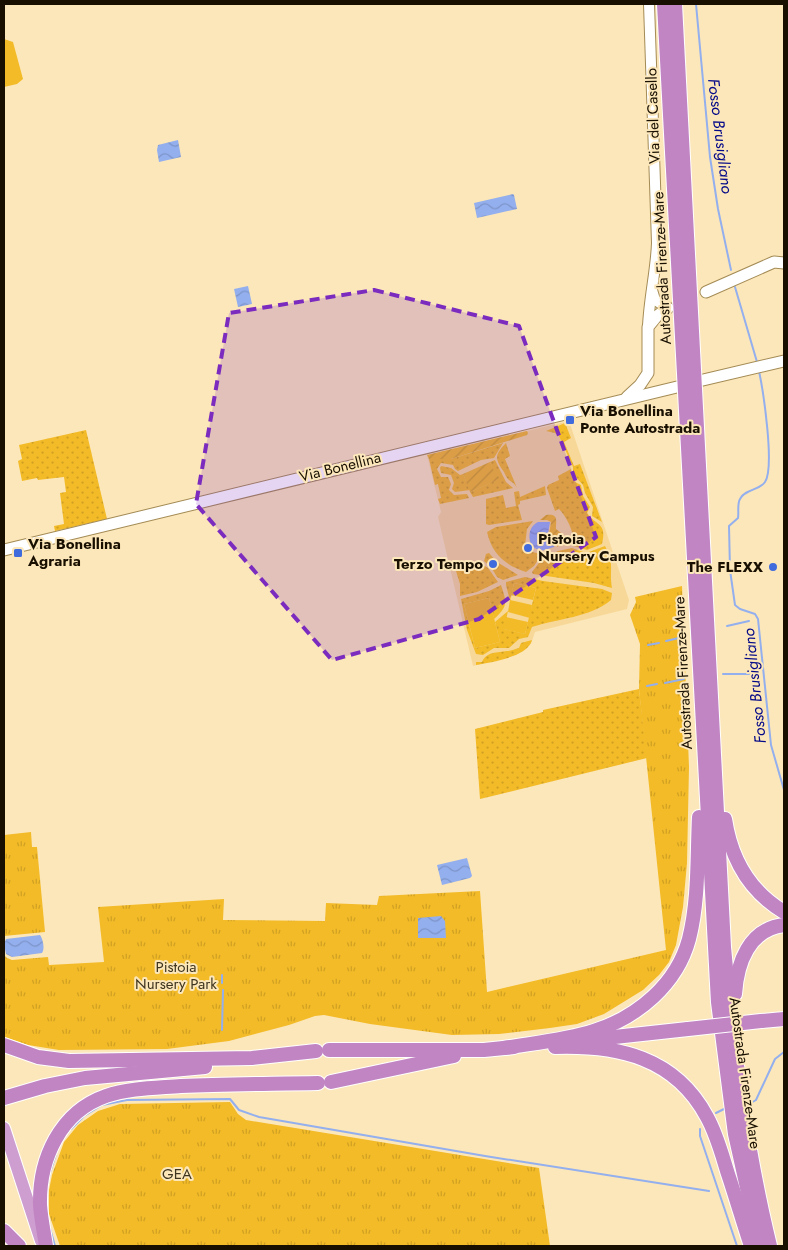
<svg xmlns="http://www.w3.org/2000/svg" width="788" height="1250" viewBox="0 0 788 1250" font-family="Jost,sans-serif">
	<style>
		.built { fill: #f7d898 }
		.grass { fill: url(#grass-dots) }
		.park { fill: url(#park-tufts) }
		.garden { fill: url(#garden-furrows) }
		.pitch { fill: #f3bb28 }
		.water { fill: url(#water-waves) }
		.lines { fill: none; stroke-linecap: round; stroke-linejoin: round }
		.stream { stroke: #93afee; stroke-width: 2 }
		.tertiary-casing { stroke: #a48b55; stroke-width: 12 }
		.secondary-casing { stroke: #a48b55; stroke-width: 13 }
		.trunk-casing { stroke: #fff; stroke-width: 14 }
		.motorway-casing { stroke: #fff; stroke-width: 16 }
		.tertiary { stroke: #fff; stroke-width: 10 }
		.secondary { stroke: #fff; stroke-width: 11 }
		.trunk { stroke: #ce9ed0; stroke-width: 12 }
		.motorway { stroke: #c185c4; stroke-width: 14 }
		.motorway-bridge-casing { stroke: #fff; stroke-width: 16; stroke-linecap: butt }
		.motorway-bridge { stroke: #c185c4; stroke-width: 14 }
		.marked { fill: #7b2cbf; fill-opacity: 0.2; stroke: #7b2cbf; stroke-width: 4; stroke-dasharray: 10 6; stroke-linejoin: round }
		.poi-dot { fill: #406bdc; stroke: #fce7ba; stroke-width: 2 }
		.labels { text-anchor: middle; stroke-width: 4; stroke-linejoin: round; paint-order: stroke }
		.street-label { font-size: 15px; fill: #180f00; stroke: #fce7ba }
		.poi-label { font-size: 15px; font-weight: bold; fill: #180f00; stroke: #fce7ba; text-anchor: start }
		.park-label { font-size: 15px; fill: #3f351f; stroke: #fce7ba }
		.water-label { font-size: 16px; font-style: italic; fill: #040988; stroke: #fce7ba }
	</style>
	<defs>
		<pattern id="grass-dots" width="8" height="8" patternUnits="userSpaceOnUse" patternTransform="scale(1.25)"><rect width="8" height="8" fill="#f3bb28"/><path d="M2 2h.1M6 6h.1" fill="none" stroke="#d0a022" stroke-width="1.8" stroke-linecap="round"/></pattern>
		<pattern id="park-tufts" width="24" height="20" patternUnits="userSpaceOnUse" patternTransform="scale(1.25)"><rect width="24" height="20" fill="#f3bb28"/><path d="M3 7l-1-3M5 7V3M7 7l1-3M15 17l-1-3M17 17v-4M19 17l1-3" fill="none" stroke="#d0a022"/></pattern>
		<pattern id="garden-furrows" width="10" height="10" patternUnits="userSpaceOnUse" patternTransform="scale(1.25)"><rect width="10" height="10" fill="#f3bb28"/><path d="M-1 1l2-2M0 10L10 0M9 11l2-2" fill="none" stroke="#d0a022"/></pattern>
		<pattern id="water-waves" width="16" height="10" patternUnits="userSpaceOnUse" patternTransform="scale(1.25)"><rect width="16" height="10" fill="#93afee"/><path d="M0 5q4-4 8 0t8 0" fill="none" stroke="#7e95ca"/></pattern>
	</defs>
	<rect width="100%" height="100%" fill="#fce7ba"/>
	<polygon class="built" points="569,421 629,600 627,609 535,632 531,644 516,655 473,666 438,517 441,512 427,455"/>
	<g class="grass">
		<polygon points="565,423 571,438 564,442 574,466 580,464 602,522 592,516 593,507 585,493 583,485 573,474 573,467 559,436 555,433 546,431"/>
		<polygon points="86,430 107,519 55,531 54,526 64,524 60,493 66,492 64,477 38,480 37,478 22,481 18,461 22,459 19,445"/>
		<polygon points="503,443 494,458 481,460 458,471 455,469 453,465 441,463 437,469 441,477 448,477 451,484 449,490 454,495 467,494 469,498 440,504 438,499 441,498 438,484 435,485 429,459 451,459"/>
		<path d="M506,443L510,456L505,459L517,488C514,482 512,483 508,479C506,477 505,474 504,472C495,459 494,455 506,443Z"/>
		<polygon points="495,460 506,482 513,488 473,497 470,492 497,480 490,462"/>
		<polygon points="441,466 451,468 460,475 463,474 470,490 455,492 452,489 454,483 451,475 441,473 440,468"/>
		<path d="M571,469V475L575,482L581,485L583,496L590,507L587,513C597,527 607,522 602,544L587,550L574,546C575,534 567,517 559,509L555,511L547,488L548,485L559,480L558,476Z"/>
		<polygon points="545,486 546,495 520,501 520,504 518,505 522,520 489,525 486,524 486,499 503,495 506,508 516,506 514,492 519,491 520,497"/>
		<path d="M533,521L527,529L525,545L532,552L542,554L534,566L526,572C505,565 492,554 487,532L496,527Z"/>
		<path d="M605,546C615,565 609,569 612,588L594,583L533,574L532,572L542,559L558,551L572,548L586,553Z"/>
		<polygon points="489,553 497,562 518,575 503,580 497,577 491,567 484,561 486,554"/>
		<polygon points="480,563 488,568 498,582 477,592 460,596 460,584 456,571 461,568"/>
		<path d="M525,577L543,581L602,589L612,593L611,600C589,618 559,618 532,627L528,637L519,639L509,648H494L483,655L476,654L467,630L461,599L489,591L501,585C507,603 508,606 494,619L489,598L464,604L475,648L500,642L495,622L508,611L504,629L525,634L536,588L514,583L510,601L506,585V582Z"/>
		<path d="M532,640C528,657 491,662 476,665V662H482C487,651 497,653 507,651C511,651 515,649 519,648L521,643Z"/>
		<polygon points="639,689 647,758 480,799 475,729 543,712 543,710"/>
	</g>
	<g class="park">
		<polygon points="682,586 689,767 687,863 683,907 676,945 669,962 659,975 643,990 604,1014 577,1024 550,1028 499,1034 452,1035 370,1024 324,1015 315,1016 289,1025 229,1041 167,1049 59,1050 28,1045 4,1037 4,955 7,958 12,960 48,957 49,965 104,962 98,907 224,899 223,920 325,921 326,903 377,905 379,896 480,891 487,992 666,950 639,689 640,644 630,615 636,602 635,597"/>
		<polygon points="31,832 32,847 37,847 45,932 4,936 4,835"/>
		<polygon points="230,1102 238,1114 246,1120 539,1168 550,1246 60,1246 49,1214 49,1190 52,1175 64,1142 78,1125 98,1111 120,1104"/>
	</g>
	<g class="garden">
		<polygon points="527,431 528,433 527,435 451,459 429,459 427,455"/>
		<polygon points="490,462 498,480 470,492 463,474"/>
		<path d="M546,515C559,513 556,521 556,529L565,536L564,542L557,547V540L549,535L551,522L547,520H540Z"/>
	</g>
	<g class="pitch">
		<polygon points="4,39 13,42 23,79 17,84 4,87"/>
		<polygon points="514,583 536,588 533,600 511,595"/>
		<polygon points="489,598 500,642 475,648 464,604"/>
		<polygon points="510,600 532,605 530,618 508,612"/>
		<polygon points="506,617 528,622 525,634 503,629"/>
	</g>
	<g class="water">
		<polygon points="178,140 181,157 159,162 157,150 158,145"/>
		<polygon points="513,194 514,195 517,209 477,218 474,203"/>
		<polygon points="248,286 252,304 238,307 234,289"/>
		<path d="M538,522H550L548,534L556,542L554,547L541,551L532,547C528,538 528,527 538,522Z"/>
		<polygon points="467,858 472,876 470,878 442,885 437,865"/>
		<polygon points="441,916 445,921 446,938 418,938 418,918"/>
		<path d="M40,935C43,939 45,949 42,953L12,957L6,954L4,944L6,939Z"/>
	</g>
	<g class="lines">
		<g class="stream">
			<polyline points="696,4 710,157 718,209 731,270"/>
			<polyline points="735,287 757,362"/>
			<path d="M759,371C763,390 775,467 765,482C760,490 745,489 740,499C737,504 739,512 738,518L729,526L730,570L735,605L740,609L755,614L758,619L771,745L784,790"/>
			<polyline points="727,626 749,621"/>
			<polyline points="666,641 683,637"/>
			<polyline points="648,645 659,643"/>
			<polyline points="723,674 754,674"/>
			<polyline points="665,683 684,679"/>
			<polyline points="647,686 657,684"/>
			<polyline points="222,975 222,983"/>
			<polyline points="222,1030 223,990"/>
			<polyline points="751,1103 756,1100 775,1059 784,1052"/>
			<polyline points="716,1113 724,1109"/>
			<polyline points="71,1129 84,1116 102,1105 127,1100 230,1099 239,1110 259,1117 485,1156 709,1191"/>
			<polyline points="700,1129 700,1136 737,1246"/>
			<polyline points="49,1176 56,1154"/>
			<polyline points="49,1225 55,1246"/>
		</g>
		<defs>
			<g id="tertiary">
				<polyline points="652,290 655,300 668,308"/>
				<path d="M648,327C649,299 656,271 657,243L649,4"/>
			</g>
			<g id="secondary">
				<polyline points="706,292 774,262 784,263"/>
				<polyline points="703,380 784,361"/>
				<polyline points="627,397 640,385 648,373 648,327 657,316 668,308"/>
				<polyline points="4,550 677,387"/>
			</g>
			<polyline id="trunk" points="4,1128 41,1241"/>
			<g id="motorway">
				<polyline points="664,4 718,1002 735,1134 760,1246"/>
				<path d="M675,4L724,947C733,1048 746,1148 770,1246"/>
				<path d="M725,819C731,859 749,891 784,912"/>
				<path d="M735,994C737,963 749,929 784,925"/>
				<polyline points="761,1021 784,1019"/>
				<polyline points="587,1040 688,1029"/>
				<polyline points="4,1045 38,1057 69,1061 252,1058 316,1051"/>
				<path d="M555,1047C618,1045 675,1057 707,1117C717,1135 722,1155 728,1174C736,1198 743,1222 751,1246"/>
				<path d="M504,1048C534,1043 566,1040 594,1031C638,1017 677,984 689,939C699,900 697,857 699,817"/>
				<polyline points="329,1050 484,1050 514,1047"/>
				<polyline points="331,1082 454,1056"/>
				<polyline points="4,1098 45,1086 85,1078 205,1067"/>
				<polyline points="4,1231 19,1246"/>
				<path d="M46,1246C44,1233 41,1219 40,1205C39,1159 60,1112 106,1096C129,1088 156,1088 181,1086C227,1084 272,1084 318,1083"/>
			</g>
		</defs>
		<use href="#tertiary" class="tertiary-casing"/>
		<use href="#secondary" class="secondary-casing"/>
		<use href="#trunk" class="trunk-casing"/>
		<use href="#motorway" class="motorway-casing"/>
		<use href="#tertiary" class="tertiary"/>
		<use href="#secondary" class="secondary"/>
		<use href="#trunk" class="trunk"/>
		<use href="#motorway" class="motorway"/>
		<defs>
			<polyline id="motorway-bridge" points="688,1029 761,1021"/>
		</defs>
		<use href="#motorway-bridge" class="motorway-bridge-casing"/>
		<use href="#motorway-bridge" class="motorway-bridge"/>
	</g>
	<path class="marked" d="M374,290L519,326L596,537L479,619L332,660L196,504L229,313Z"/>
	<g class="poi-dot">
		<rect x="565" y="415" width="10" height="10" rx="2.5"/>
		<circle cx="528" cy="548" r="5"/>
		<rect x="13" y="548" width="10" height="10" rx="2.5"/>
		<circle cx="493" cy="564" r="5"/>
		<circle cx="773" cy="567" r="5"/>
	</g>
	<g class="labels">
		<g class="street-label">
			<text transform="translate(653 116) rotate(-92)" y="5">Via del Casello</text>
			<text transform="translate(662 268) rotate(-93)" y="5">Autostrada Firenze-Mare</text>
			<text transform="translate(340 467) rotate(-14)" y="5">Via Bonellina</text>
			<text transform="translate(683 673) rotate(-93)" y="5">Autostrada Firenze-Mare</text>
			<text transform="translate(745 1073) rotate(82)" y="5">Autostrada Firenze-Mare</text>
		</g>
		<g class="poi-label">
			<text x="580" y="416">Via Bonellina<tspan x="580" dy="17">Ponte Autostrada</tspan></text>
			<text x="538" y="544">Pistoia<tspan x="538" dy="17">Nursery Campus</tspan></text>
			<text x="28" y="549">Via Bonellina<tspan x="28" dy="17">Agraria</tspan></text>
			<text x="483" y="569" text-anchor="end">Terzo Tempo</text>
			<text x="763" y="572" text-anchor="end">The FLEXX</text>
		</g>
		<g class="park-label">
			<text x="176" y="972">Pistoia<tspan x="176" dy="17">Nursery Park</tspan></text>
			<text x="177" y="1179">GEA</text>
		</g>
		<g class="water-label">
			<text transform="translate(721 136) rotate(83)" y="6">Fosso Brusigliano</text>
			<text transform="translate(754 686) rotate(-96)" y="6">Fosso Brusigliano</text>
		</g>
	</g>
	<rect width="788" height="1250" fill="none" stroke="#180f00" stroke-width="10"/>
</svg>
